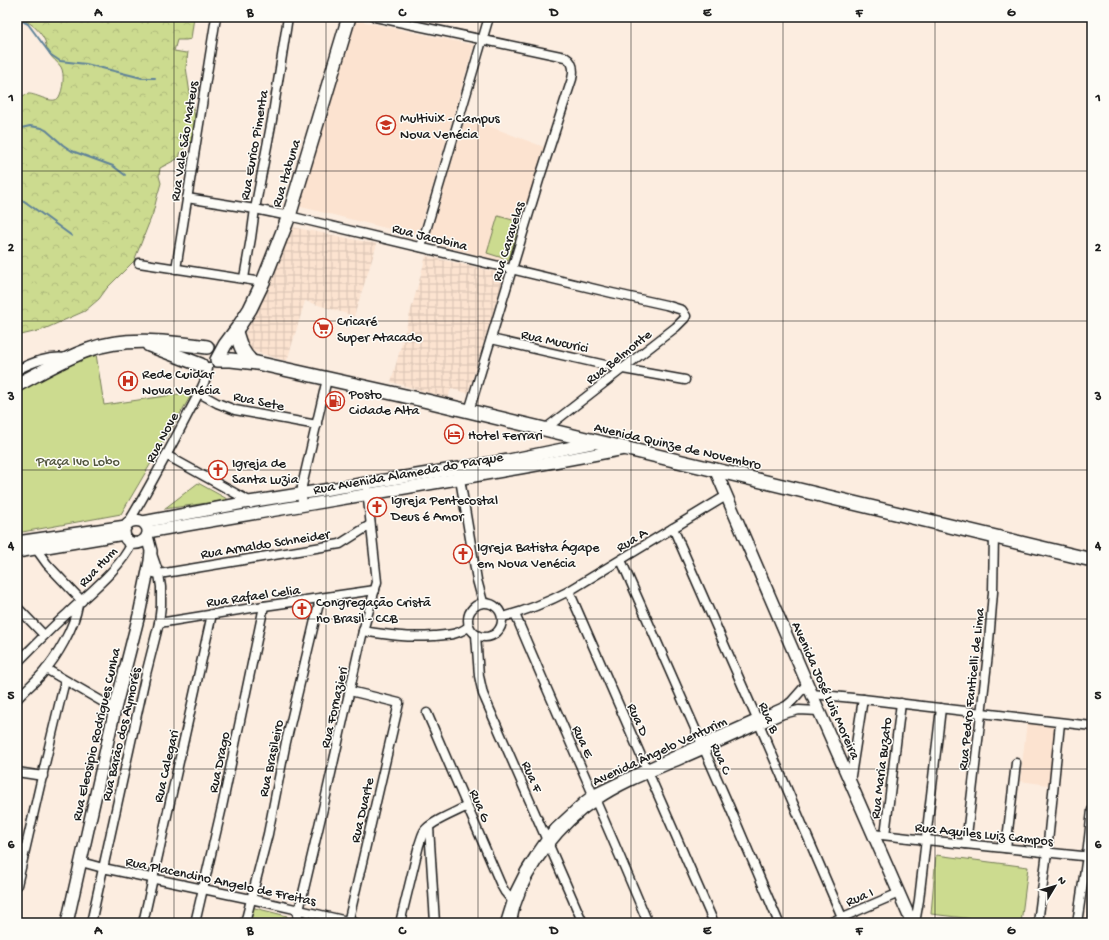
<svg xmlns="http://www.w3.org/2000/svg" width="1109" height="940" viewBox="0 0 1109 940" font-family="'Gochi Hand',sans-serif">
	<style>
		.built { fill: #fce3d0 }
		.industrial { fill: url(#industrial-grid) }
		.forest { fill: url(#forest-crowns); stroke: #747c56 }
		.park { fill: #ccdb8f; stroke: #747c56 }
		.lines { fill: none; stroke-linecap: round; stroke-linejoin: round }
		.stream { stroke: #5e8298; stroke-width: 2 }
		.street-casing { stroke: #1c1c1c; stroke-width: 11 }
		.secondary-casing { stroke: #1c1c1c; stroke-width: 14 }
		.primary-casing { stroke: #1c1c1c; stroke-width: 16 }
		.street { stroke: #fdfcf7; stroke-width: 8 }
		.secondary { stroke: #fdfcf7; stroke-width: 11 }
		.primary { stroke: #fdfcf7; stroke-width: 13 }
		.grid { fill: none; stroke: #1c1c1c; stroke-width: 1; stroke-opacity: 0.55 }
		.labels { text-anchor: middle; stroke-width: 3; stroke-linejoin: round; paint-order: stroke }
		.poi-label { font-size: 14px; fill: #1c1c1c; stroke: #fdfcf7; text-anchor: start }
		.street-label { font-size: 14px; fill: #1c1c1c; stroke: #fdfcf7 }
		.park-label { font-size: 14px; fill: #51553e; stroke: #fdfcf7 }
		.neatline { fill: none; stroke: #1c1c1c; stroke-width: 1.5 }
		.grid-label { font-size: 13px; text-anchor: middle; font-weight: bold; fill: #1c1c1c }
	</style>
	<defs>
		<pattern id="industrial-grid" width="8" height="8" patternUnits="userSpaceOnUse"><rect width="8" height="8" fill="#fce3d0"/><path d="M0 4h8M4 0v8" fill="none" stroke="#d7c2b2"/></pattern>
		<pattern id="forest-crowns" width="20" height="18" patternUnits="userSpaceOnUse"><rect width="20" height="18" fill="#ccdb8f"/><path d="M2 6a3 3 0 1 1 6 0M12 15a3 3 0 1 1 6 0" fill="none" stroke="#afbb7b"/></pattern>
	</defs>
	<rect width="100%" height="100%" fill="#fcede0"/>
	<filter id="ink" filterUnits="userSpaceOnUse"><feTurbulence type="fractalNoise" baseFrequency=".025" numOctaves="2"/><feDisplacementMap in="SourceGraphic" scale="8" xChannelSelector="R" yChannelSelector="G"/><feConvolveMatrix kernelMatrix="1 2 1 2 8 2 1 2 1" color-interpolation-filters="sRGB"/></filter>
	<g filter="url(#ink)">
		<g class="built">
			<polygon points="355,20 474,45 418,236 297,206"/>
			<polygon points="465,117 544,147 509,263 428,242"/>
			<polygon points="1027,722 1056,726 1049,785 1020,781"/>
		</g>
		<g class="industrial">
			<polygon points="292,227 377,244 354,316 305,301 287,361 245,349 243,339"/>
			<polygon points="426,256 505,274 468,393 451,389 448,398 391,382"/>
		</g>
		<path class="forest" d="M17,17H194L191,39L186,40H177L174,51L186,53L188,52L186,67L190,94L196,122L191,142L181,151L179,158L160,168L159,176L161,183L157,197L153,213L134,261L107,288L99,299L85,311L42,330L17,336V100C20,98 23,95 28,94C36,93 54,106 59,97C63,90 65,74 61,67C58,62 52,59 49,53C47,49 46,45 45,41C40,30 29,20 17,18Z"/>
		<g class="park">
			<polygon points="498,216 520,222 509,260 487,253"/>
			<polygon points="96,354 104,405 193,392 121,514 17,533 17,392 65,367"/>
			<polygon points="198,483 229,500 164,509"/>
			<polygon points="936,855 1028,867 1021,923 1007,923 931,914"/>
			<polygon points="251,907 287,916 285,923 247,923"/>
		</g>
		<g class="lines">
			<g class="stream">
				<polyline points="17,18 28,24 51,55 60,61 86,64 142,78 155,78"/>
				<polyline points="17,129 30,126 42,128 47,131 63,145 72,151 113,166 125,175"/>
				<polyline points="17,199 24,201 31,206 72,236"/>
			</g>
			<defs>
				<g id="street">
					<path d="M375,17L565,57C574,62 574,70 572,79L539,180L469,411"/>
					<polyline points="187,198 255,209 289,216 612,293 666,305 682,310 686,316 685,318 676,327 545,429"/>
					<polyline points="421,247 489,17"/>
					<polyline points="139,263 263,282"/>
					<polyline points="176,269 216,17"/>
					<polyline points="244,278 251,238 255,209 272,120 288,17"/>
					<polyline points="491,339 623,369 685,380"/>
					<path d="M17,370C33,362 48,356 66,358"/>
					<polyline points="199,393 217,403 235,410 317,425"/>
					<polyline points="166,455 242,497 247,500 250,504"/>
					<polyline points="459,473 477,580 483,602"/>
					<polyline points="302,505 302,486 327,379"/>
					<path d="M128,523C155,479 178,433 202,387L207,376L208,367"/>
					<polyline points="673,528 757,719 842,917"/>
					<polyline points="34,546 47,564 82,601"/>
					<polyline points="621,560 730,808 779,923"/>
					<polyline points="154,573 159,574 340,544 370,525"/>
					<polyline points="569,591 714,923"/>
					<circle cx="485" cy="620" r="17"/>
					<polyline points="17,607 44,635"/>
					<path d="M515,614C558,717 605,819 648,923"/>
					<path d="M503,617C525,611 548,602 569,591L726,496"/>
					<polyline points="159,623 264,606 375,590"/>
					<path d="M363,631C388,635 408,638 434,636C447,635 459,635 469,626"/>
					<polyline points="476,635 479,676 483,694 583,923"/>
					<path d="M17,663C34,646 50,629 68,613C89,593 120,569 132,543"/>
					<polyline points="46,669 115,709"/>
					<polyline points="812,694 863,699 1092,726"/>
					<path d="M17,699C25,690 34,683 42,674C57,657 74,628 78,605"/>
					<polyline points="427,713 501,885 505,892 515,904"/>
					<polyline points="17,772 43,776"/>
					<polyline points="850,782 863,699"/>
					<polyline points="429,827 435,923"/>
					<polyline points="873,834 926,840 1092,857"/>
					<polyline points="885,835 901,703"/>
					<polyline points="966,844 988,654 993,592 994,535"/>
					<polyline points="1006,848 1016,763"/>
					<polyline points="81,862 103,868 251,899 356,923"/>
					<path d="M17,885C33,817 48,748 65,681"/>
					<polyline points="91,923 145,678 159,623 161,605 161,587 159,574 151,551"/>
					<polyline points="143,923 212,614"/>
					<polyline points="195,923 222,807 264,606"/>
					<polyline points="245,923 268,834 286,742 320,599"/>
					<polyline points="296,923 325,800 363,631 377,582 367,490"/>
					<polyline points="348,923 399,703 350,691"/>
					<path d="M400,923L419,845C421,840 422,834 425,830C432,821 457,812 467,806"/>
					<polyline points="505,923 515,891 525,871 535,855 546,839 555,828 584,801 593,794 647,768 786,706 792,701 807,684"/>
					<path d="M512,923C513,917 514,911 516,905C528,866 562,823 596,801C622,783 652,772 680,760C715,745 749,729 783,714L799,710L819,711"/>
					<polyline points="829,923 899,893"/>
					<polyline points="915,923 919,900 941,708"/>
					<polyline points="1038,923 1047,852 1060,723"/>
					<polyline points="1077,923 1087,856 1092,810"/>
				</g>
				<g id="secondary">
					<polyline points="715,469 819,711 912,923"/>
					<path d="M143,522C162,540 125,554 124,532C124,522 134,518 143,522L249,502L509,460L597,442"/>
					<path d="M148,532C307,504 466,479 624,449"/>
					<polyline points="17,542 126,526"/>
					<polyline points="17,552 124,534"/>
					<polyline points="67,923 115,709 139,615 150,561 151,551 147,536"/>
				</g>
				<g id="primary">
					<path d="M236,332C240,344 241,351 251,361"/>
					<polyline points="149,345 201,365"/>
					<polyline points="218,358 225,345 239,326 250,309 263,282 289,216 349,17"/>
					<polyline points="217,360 231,360 257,363 423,400 1092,560"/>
					<path d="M17,385C40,373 63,359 88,350C126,336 168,342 207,347"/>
				</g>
			</defs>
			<use href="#street" class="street-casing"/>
			<use href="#secondary" class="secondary-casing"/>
			<use href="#primary" class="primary-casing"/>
			<use href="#street" class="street"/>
			<use href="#secondary" class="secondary"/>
			<use href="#primary" class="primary"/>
		</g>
	</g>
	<path class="grid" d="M174,17V923M326,17V923M478,17V923M631,17V923M783,17V923M935,17V923M17,171H1092M17,321H1092M17,470H1092M17,619H1092M17,769H1092"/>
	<defs>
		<symbol id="university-ring" viewBox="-11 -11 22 22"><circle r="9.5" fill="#fdfcf7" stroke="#c8321e" stroke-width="1.5"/><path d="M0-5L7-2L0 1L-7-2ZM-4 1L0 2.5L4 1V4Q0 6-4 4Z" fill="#c8321e"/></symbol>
		<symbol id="supermarket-ring" viewBox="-11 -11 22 22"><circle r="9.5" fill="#fdfcf7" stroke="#c8321e" stroke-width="1.5"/><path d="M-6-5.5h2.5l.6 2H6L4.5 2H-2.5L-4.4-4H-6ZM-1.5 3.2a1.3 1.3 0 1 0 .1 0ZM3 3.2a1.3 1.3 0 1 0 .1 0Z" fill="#c8321e"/></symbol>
		<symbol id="hospital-ring" viewBox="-11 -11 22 22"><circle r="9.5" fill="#fdfcf7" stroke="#c8321e" stroke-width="1.5"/><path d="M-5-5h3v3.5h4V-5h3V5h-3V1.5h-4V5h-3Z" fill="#c8321e"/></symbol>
		<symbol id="fuel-ring" viewBox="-11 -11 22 22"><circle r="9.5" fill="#fdfcf7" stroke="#c8321e" stroke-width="1.5"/><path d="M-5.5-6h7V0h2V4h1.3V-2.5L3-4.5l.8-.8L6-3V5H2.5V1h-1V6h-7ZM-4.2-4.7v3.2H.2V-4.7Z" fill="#c8321e"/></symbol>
		<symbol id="hotel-ring" viewBox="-11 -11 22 22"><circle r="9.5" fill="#fdfcf7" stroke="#c8321e" stroke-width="1.5"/><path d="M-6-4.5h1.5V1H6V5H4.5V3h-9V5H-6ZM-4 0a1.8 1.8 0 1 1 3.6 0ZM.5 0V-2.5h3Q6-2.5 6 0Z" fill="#c8321e"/></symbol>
		<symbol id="church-ring" viewBox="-11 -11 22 22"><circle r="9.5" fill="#fdfcf7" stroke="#c8321e" stroke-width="1.5"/><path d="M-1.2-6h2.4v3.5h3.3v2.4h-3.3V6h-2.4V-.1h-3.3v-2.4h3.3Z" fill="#c8321e"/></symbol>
	</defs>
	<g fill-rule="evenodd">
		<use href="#university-ring" x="375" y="114" width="22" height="22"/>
		<use href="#supermarket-ring" x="312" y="317" width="22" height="22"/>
		<use href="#hospital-ring" x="117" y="370" width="22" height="22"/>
		<use href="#fuel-ring" x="324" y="390" width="22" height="22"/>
		<use href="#hotel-ring" x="443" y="423" width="22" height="22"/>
		<use href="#church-ring" x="207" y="459" width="22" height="22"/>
		<use href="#church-ring" x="366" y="496" width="22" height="22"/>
		<use href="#church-ring" x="452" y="543" width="22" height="22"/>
		<use href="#church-ring" x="291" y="598" width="22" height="22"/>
	</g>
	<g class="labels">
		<g class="poi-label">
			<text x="400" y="122">Multivix - Campus<tspan x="400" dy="16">Nova Venécia</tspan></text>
			<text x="337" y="325">Cricaré<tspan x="337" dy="16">Super Atacado</tspan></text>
			<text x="142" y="378">Rede Cuidar<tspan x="142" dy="16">Nova Venécia</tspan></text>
			<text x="349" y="398">Posto<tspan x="349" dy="16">Cidade Alta</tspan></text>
			<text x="468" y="439">Hotel Ferrari</text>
			<text x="232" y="467">Igreja de<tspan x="232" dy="16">Santa Luzia</tspan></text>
			<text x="391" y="504">Igreja Pentecostal<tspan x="391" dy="16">Deus é Amor</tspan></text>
			<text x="477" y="551">Igreja Batista Ágape<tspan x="477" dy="16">em Nova Venécia</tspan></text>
			<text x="316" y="606">Congregação Cristã<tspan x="316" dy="16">no Brasil - CCB</tspan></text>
		</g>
		<g class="street-label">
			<text transform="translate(183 141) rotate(-81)" y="5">Rua Vale São Mateus</text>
			<text transform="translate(253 145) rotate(-80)" y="5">Rua Eurico Pimenta</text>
			<text transform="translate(285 173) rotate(-73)" y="5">Rua Itabuna</text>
			<text transform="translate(430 236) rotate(14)" y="5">Rua Jacobina</text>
			<text transform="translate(507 241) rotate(-73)" y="5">Rua Caravelas</text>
			<text transform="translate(555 340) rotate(12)" y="5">Rua Mucurici</text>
			<text transform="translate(618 356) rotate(-38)" y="5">Rua Belmonte</text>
			<text transform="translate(259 400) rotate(12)" y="5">Rua Sete</text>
			<text transform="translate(161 437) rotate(-62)" y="5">Rua Nove</text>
			<text transform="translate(678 445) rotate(13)" y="5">Avenida Quinze de Novembro</text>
			<text transform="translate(408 472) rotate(-10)" y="5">Rua Avenida Alameda do Parque</text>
			<text transform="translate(631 539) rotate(-32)" y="5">Rua A</text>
			<text transform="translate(265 543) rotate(-9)" y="5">Rua Arnaldo Schneider</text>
			<text transform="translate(97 566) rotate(-47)" y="5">Rua Hum</text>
			<text transform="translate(253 595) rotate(-8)" y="5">Rua Rafael Celia</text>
			<text transform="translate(970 689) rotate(-84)" y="5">Rua Pedro Fanticelli de Lima</text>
			<text transform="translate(827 690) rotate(66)" y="5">Avenida José Luis Moreira</text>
			<text transform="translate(333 707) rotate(-77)" y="5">Rua Fornazieri</text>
			<text transform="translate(770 717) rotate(67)" y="5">Rua B</text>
			<text transform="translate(639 719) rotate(66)" y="5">Rua D</text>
			<text transform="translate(95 734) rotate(-77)" y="5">Rua Eleosipio Rodrigues Cunha</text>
			<text transform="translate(120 734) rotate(-77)" y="5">Rua Barão dos Aymorés</text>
			<text transform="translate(584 741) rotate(66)" y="5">Rua E</text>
			<text transform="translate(659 750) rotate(-25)" y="5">Avenida Ângelo Venturim</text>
			<text transform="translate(270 758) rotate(-78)" y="5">Rua Brasileiro</text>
			<text transform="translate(722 758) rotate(66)" y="5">Rua C</text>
			<text transform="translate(218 762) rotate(-78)" y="5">Rua Drago</text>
			<text transform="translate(165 766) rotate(-77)" y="5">Rua Calegari</text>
			<text transform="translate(880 768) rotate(-83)" y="5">Rua Maria Buzato</text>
			<text transform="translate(533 776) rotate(67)" y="5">Rua F</text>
			<text transform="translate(481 805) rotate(67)" y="5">Rua G</text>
			<text transform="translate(361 810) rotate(-77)" y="5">Rua Duarte</text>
			<text transform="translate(984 833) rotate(6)" y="5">Rua Aquiles Luiz Campos</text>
			<text transform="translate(221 880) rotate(12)" y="5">Rua Placendino Angelo de Freitas</text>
			<text transform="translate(859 896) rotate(-24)" y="5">Rua I</text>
		</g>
		<g class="park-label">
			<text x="78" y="465">Praça Ivo Lobo</text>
		</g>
	</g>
	<rect width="1109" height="940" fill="none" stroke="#fdfcf7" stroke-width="44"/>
	<g transform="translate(1055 886) rotate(52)" stroke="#fdfcf7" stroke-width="3" paint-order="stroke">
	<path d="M0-3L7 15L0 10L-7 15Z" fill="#1c1c1c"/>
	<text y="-6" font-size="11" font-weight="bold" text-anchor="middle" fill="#1c1c1c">N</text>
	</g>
	<rect x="22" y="22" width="1065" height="896" class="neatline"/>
	<g class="grid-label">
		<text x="98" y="16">A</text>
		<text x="250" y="16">B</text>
		<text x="402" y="16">C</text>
		<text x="554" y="16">D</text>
		<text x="707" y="16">E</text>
		<text x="859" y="16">F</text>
		<text x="1011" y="16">G</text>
		<text x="11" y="101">1</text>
		<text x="1098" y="101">1</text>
		<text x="11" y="251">2</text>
		<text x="1098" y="251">2</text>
		<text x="11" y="400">3</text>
		<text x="1098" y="400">3</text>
		<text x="11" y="549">4</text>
		<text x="1098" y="549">4</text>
		<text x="11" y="699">5</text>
		<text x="1098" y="699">5</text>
		<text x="11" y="848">6</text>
		<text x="1098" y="848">6</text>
		<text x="98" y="934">A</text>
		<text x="250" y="934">B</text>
		<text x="402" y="934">C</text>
		<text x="554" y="934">D</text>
		<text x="707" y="934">E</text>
		<text x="859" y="934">F</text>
		<text x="1011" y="934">G</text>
	</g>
</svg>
